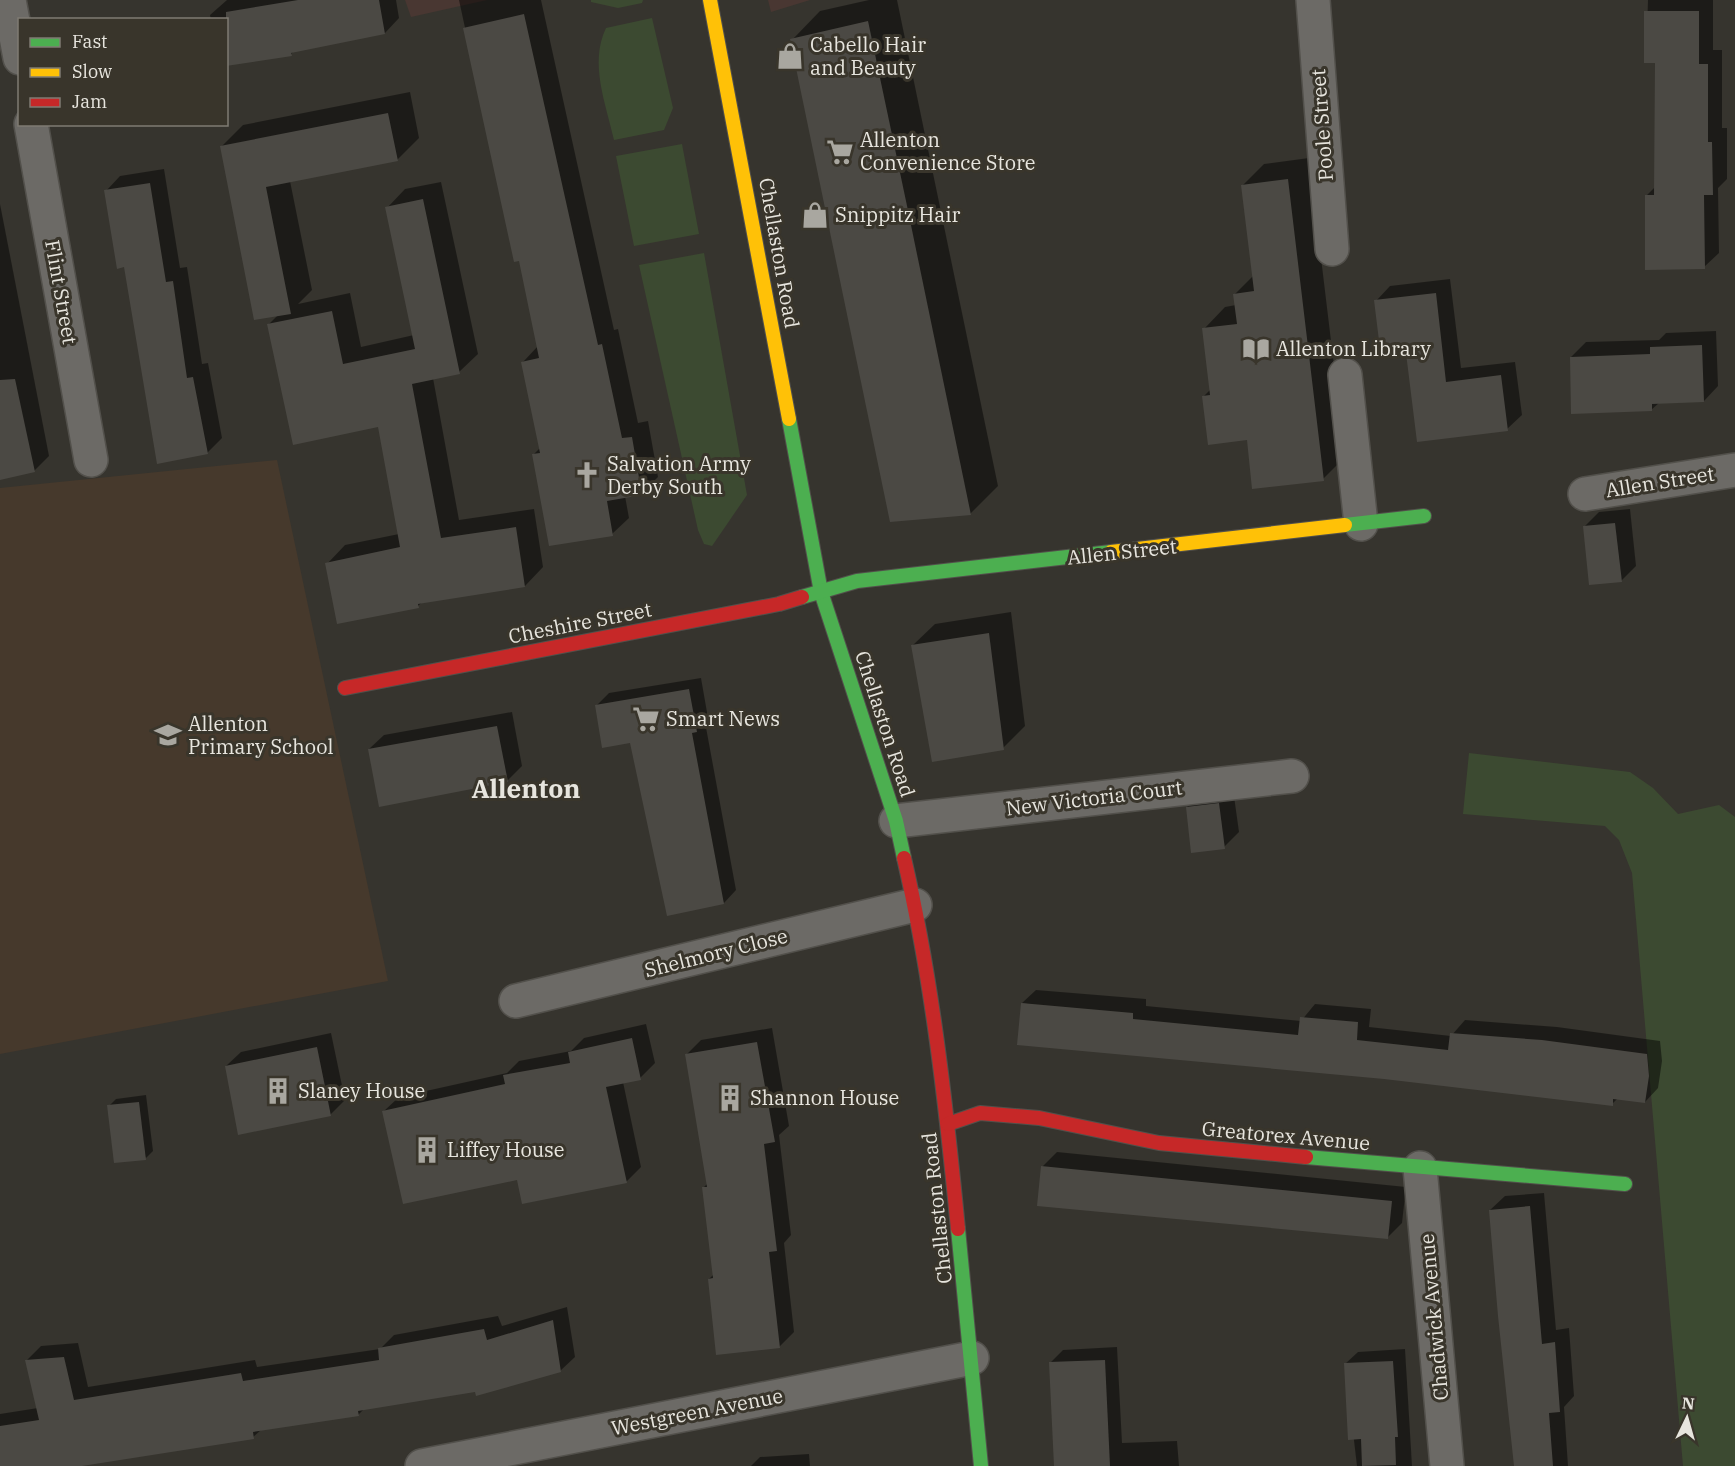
<svg xmlns="http://www.w3.org/2000/svg" width="1735" height="1466" viewBox="0 0 1735 1466" font-family="'IBM Plex Serif',serif">
	<style>
		.commercial { fill: #493732 }
		.education { fill: #46392c }
		.green { fill: #3c4a31 }
		.shadow { fill: #0007 }
		.building { fill: #4b4944 }
		.lines { fill: none; stroke-linecap: round; stroke-linejoin: round }
		.street-casing { stroke: #52504b; stroke-width: 36 }
		.fast-casing { stroke: #52504b; stroke-width: 16 }
		.slow-casing { stroke: #52504b; stroke-width: 16 }
		.jam-casing { stroke: #52504b; stroke-width: 16 }
		.street { stroke: #6c6a66; stroke-width: 33 }
		.fast { stroke: #4caf50; stroke-width: 14 }
		.slow { stroke: #ffc107; stroke-width: 14 }
		.jam { stroke: #c62828; stroke-width: 14 }
		.labels { text-anchor: middle; stroke-width: 6; stroke-linejoin: round; paint-order: stroke }
		.poi-label { font-size: 20px; fill: #e7e5de; stroke: #39352b; text-anchor: start }
		.street-label { font-size: 20px; fill: #e7e5de; stroke: #39352b }
		.district-label { font-size: 26px; font-weight: bold; fill: #e7e5de; stroke: #39352b }
	</style>
	<rect width="100%" height="100%" fill="#36342e"/>
	<g class="commercial">
		<polygon points="405,0 487,0 411,17"/>
		<polygon points="768,0 810,0 771,12"/>
	</g>
	<polygon class="education" points="277,460 388,981 0,1054 0,488"/>
	<g class="green">
		<polygon points="591,0 643,0 642,3 618,8 591,2"/>
		<path d="M652,18L673,108L664,130L614,140C606,104 589,63 606,28Z"/>
		<polygon points="682,144 699,234 634,246 616,156"/>
		<polygon points="704,253 747,495 712,546 704,544 698,530 639,265"/>
		<polygon points="1469,753 1630,772 1653,788 1678,814 1719,805 1735,817 1735,1466 1683,1466 1632,873 1619,840 1605,826 1463,814"/>
	</g>
	<g class="shadow">
		<polygon points="227,0 396,0 399,18 385,33 295,50 291,54 226,20 211,20 210,15"/>
		<polygon points="459,0 541,0 614,330 618,329 638,423 648,421 658,477 641,494 625,496 629,518 612,534 533,455 541,447 523,362 538,346 520,259 515,260"/>
		<polygon points="869,0 897,0 998,486 970,514 792,40 820,11"/>
		<polygon points="1648,0 1713,0 1713,50 1722,50 1722,128 1727,128 1727,179 1718,188 1719,253 1704,267 1646,196 1656,186 1656,62 1646,62"/>
		<polygon points="410,92 419,138 397,160 290,181 312,290 298,304 350,293 361,347 414,335 387,208 405,189 441,182 478,354 459,372 433,378 459,520 534,509 543,567 525,586 423,601 418,606 327,564 345,545 399,534 379,425 268,325 279,314 221,147 243,125"/>
		<polygon points="1309,158 1345,457 1323,479 1248,438 1203,397 1211,389 1204,329 1225,307 1236,305 1235,294 1253,276 1242,186 1264,164"/>
		<polygon points="164,169 180,268 187,267 202,364 208,363 222,438 207,453 125,266 106,191 120,176"/>
		<polygon points="0,204 49,456 34,471 0,479"/>
		<polygon points="1450,279 1461,368 1515,362 1522,415 1507,429 1418,440 1406,344 1376,301 1390,286"/>
		<polygon points="1716,331 1718,386 1704,401 1659,403 1651,410 1571,357 1586,342 1659,340 1666,333"/>
		<polygon points="1630,509 1636,566 1621,581 1584,527 1599,512"/>
		<polygon points="1011,612 1025,726 1003,748 913,645 935,624"/>
		<polygon points="701,678 708,718 705,722 736,890 724,903 631,742 596,706 609,693"/>
		<polygon points="512,712 522,766 508,780 369,749 384,735"/>
		<polygon points="1233,789 1239,832 1224,847 1187,807 1202,793"/>
		<polygon points="1036,990 1146,999 1146,1006 1301,1021 1315,1004 1371,1009 1369,1027 1451,1036 1465,1020 1557,1027 1660,1041 1662,1061 1658,1088 1645,1102 1618,1098 1612,1104 1022,1003"/>
		<polygon points="646,1024 655,1063 640,1078 623,1082 641,1167 627,1181 524,1203 518,1178 384,1111 399,1097 507,1073 519,1061 571,1051 584,1038"/>
		<polygon points="772,1028 789,1126 779,1135 791,1235 784,1243 794,1332 779,1347 709,1279 714,1274 703,1188 708,1183 686,1055 701,1040"/>
		<polygon points="331,1033 345,1100 330,1115 226,1066 241,1052"/>
		<polygon points="146,1095 153,1151 146,1158 109,1106 116,1099"/>
		<polygon points="1057,1152 1406,1187 1402,1223 1387,1238 1042,1167"/>
		<polygon points="1544,1193 1556,1330 1569,1328 1574,1396 1564,1407 1568,1466 1515,1466 1490,1210 1505,1196"/>
		<polygon points="567,1307 575,1357 560,1371 476,1391 365,1408 358,1415 261,1430 253,1437 76,1466 0,1466 0,1414 38,1408 27,1360 41,1346 78,1343 88,1387 255,1360 257,1367 380,1349 394,1335 498,1316 502,1326"/>
		<polygon points="1117,1347 1122,1443 1177,1441 1179,1466 1055,1466 1050,1363 1063,1350"/>
		<polygon points="1405,1349 1412,1466 1357,1466 1345,1364 1358,1352"/>
		<polygon points="809,1454 810,1466 751,1466 760,1457"/>
	</g>
	<g class="building">
		<polygon points="298,0 379,0 385,34 291,53 292,56 226,66 226,12"/>
		<polygon points="1644,11 1699,11 1699,64 1708,64 1708,142 1712,142 1713,195 1704,195 1705,269 1645,270 1645,195 1654,195 1655,63 1644,63"/>
		<polygon points="524,14 598,345 602,344 622,438 632,437 642,495 607,501 613,536 549,546 532,454 540,453 521,362 539,358 519,261 514,262 463,28"/>
		<polygon points="868,21 906,201 971,515 890,522 790,39"/>
		<polygon points="388,113 398,161 266,187 291,314 254,320 220,146"/>
		<polygon points="1288,179 1324,481 1252,489 1247,440 1208,445 1202,396 1210,395 1202,328 1237,324 1233,294 1254,291 1241,185"/>
		<polygon points="150,183 166,282 173,281 187,378 193,377 208,454 157,464 124,267 117,269 104,190"/>
		<polygon points="423,199 460,374 412,384 441,538 516,527 525,587 418,604 419,608 337,624 325,563 400,547 378,427 293,445 267,324 332,311 343,364 415,349 385,207"/>
		<polygon points="1436,293 1446,382 1501,375 1508,431 1417,442 1405,345 1380,349 1374,300"/>
		<polygon points="1702,345 1704,402 1652,404 1652,411 1571,414 1570,357 1650,354 1650,347"/>
		<polygon points="15,379 35,472 0,480 0,380"/>
		<polygon points="1615,523 1622,582 1589,585 1583,526"/>
		<polygon points="989,633 1004,750 932,762 911,645"/>
		<polygon points="689,689 697,732 692,733 724,904 667,916 630,743 602,748 595,705"/>
		<polygon points="497,726 508,782 379,807 368,749"/>
		<polygon points="1219,803 1225,849 1191,853 1186,807"/>
		<polygon points="1021,1003 1133,1013 1133,1019 1298,1035 1300,1017 1358,1022 1357,1040 1448,1050 1450,1033 1542,1040 1647,1054 1649,1076 1645,1103 1613,1099 1613,1106 1384,1079 1017,1045"/>
		<polygon points="632,1038 641,1080 606,1087 627,1183 522,1204 517,1180 403,1204 382,1111 505,1084 503,1075 570,1063 568,1052"/>
		<polygon points="757,1042 775,1142 764,1144 777,1251 769,1252 780,1348 716,1355 708,1279 713,1278 702,1187 707,1187 685,1054"/>
		<polygon points="317,1047 331,1116 238,1135 225,1066"/>
		<polygon points="139,1102 146,1160 114,1163 107,1105"/>
		<polygon points="1041,1166 1392,1201 1388,1239 1037,1206"/>
		<polygon points="1530,1206 1542,1344 1555,1342 1560,1412 1549,1413 1553,1466 1514,1466 1498,1316 1489,1210"/>
		<polygon points="553,1320 561,1372 476,1396 475,1392 358,1411 359,1416 253,1432 254,1439 82,1466 0,1466 0,1426 39,1420 25,1360 64,1357 74,1400 241,1373 243,1381 379,1360 378,1348 484,1329 487,1340"/>
		<polygon points="1105,1360 1110,1466 1054,1466 1049,1362"/>
		<polygon points="1393,1361 1398,1437 1395,1437 1396,1465 1362,1466 1361,1439 1348,1440 1344,1363"/>
	</g>
	<g class="lines">
		<defs>
			<g id="street">
				<polyline points="9,0 20,58"/>
				<polyline points="1313,0 1332,249"/>
				<polyline points="31,124 91,460"/>
				<polyline points="1345,375 1361,524"/>
				<polyline points="1585,494 1735,470"/>
				<polyline points="896,821 1292,776"/>
				<polyline points="516,1001 915,905"/>
				<polyline points="1420,1168 1447,1466"/>
				<polyline points="422,1466 972,1358"/>
			</g>
			<g id="fast">
				<polyline points="789,419 821,592 896,821 904,858"/>
				<polyline points="1345,525 1424,516"/>
				<polyline points="802,597 857,581 1111,552"/>
				<polyline points="1306,1157 1625,1184"/>
				<polyline points="958,1229 981,1466"/>
			</g>
			<g id="slow">
				<polyline points="710,0 789,419"/>
				<polyline points="1111,552 1345,525"/>
			</g>
			<g id="jam">
				<polyline points="345,688 779,604 802,597"/>
				<path d="M904,858C932,979 946,1105 958,1229"/>
				<polyline points="948,1124 980,1113 1039,1118 1159,1143 1306,1157"/>
			</g>
		</defs>
		<use href="#street" class="street-casing"/>
		<use href="#fast" class="fast-casing"/>
		<use href="#slow" class="slow-casing"/>
		<use href="#jam" class="jam-casing"/>
		<use href="#street" class="street"/>
		<use href="#fast" class="fast"/>
		<use href="#slow" class="slow"/>
		<use href="#jam" class="jam"/>
	</g>
	<defs>
		<symbol id="shop-bare" viewBox="-9 -9 18 18"><path d="M-5-2.5h2.3a2.7 3.5 0 0 1 5.4 0H5L5.5 6h-11ZM-1.5-2.5h3a1.5 2.3 0 0 0-3 0Z" fill="#a9a7a0" stroke="#39352b" stroke-width="2.5" paint-order="stroke"/></symbol>
		<symbol id="supermarket-bare" viewBox="-9 -9 18 18"><path d="M-6-5.5h2.5l.6 2H6L4.5 2H-2.5L-4.4-4H-6ZM-1.5 3.2a1.3 1.3 0 1 0 .1 0ZM3 3.2a1.3 1.3 0 1 0 .1 0Z" fill="#a9a7a0" stroke="#39352b" stroke-width="2.5" paint-order="stroke"/></symbol>
		<symbol id="library-bare" viewBox="-9 -9 18 18"><path d="M-6-4Q-3-5.5-.7-3.5V5Q-3 3-6 4ZM6-4Q3-5.5 .7-3.5V5Q3 3 6 4Z" fill="#a9a7a0" stroke="#39352b" stroke-width="2.5" paint-order="stroke"/></symbol>
		<symbol id="church-bare" viewBox="-9 -9 18 18"><path d="M-1.2-6h2.4v3.5h3.3v2.4h-3.3V6h-2.4V-.1h-3.3v-2.4h3.3Z" fill="#a9a7a0" stroke="#39352b" stroke-width="2.5" paint-order="stroke"/></symbol>
		<symbol id="school-bare" viewBox="-9 -9 18 18"><path d="M0-5L7-2L0 1L-7-2ZM-4 1L0 2.5L4 1V4Q0 6-4 4Z" fill="#a9a7a0" stroke="#39352b" stroke-width="2.5" paint-order="stroke"/></symbol>
		<symbol id="building-bare" viewBox="-9 -9 18 18"><path d="M-4-6H4V6H1V3H-1V6H-4ZM-2.5-4.3h1.7v1.8h-1.7ZM.8-4.3h1.7v1.8H.8ZM-2.5-1h1.7V.8h-1.7ZM.8-1h1.7V.8H.8Z" fill="#a9a7a0" stroke="#39352b" stroke-width="2.5" paint-order="stroke"/></symbol>
	</defs>
	<g fill-rule="evenodd">
		<use href="#shop-bare" x="771" y="37" width="38" height="38"/>
		<use href="#supermarket-bare" x="821" y="133" width="38" height="38"/>
		<use href="#shop-bare" x="796" y="196" width="38" height="38"/>
		<use href="#library-bare" x="1237" y="330" width="38" height="38"/>
		<use href="#church-bare" x="568" y="456" width="38" height="38"/>
		<use href="#supermarket-bare" x="627" y="700" width="38" height="38"/>
		<use href="#school-bare" x="149" y="716" width="38" height="38"/>
		<use href="#building-bare" x="259" y="1072" width="38" height="38"/>
		<use href="#building-bare" x="711" y="1079" width="38" height="38"/>
		<use href="#building-bare" x="408" y="1131" width="38" height="38"/>
	</g>
	<g class="labels">
		<g class="poi-label">
			<text x="810" y="52">Cabello Hair<tspan x="810" dy="23">and Beauty</tspan></text>
			<text x="860" y="147">Allenton<tspan x="860" dy="23">Convenience Store</tspan></text>
			<text x="835" y="222">Snippitz Hair</text>
			<text x="1276" y="356">Allenton Library</text>
			<text x="607" y="471">Salvation Army<tspan x="607" dy="23">Derby South</tspan></text>
			<text x="666" y="726">Smart News</text>
			<text x="188" y="731">Allenton<tspan x="188" dy="23">Primary School</tspan></text>
			<text x="298" y="1098">Slaney House</text>
			<text x="750" y="1105">Shannon House</text>
			<text x="447" y="1157">Liffey House</text>
		</g>
		<g class="street-label">
			<text transform="translate(1322 125) rotate(-94)" y="7">Poole Street</text>
			<text transform="translate(779 253) rotate(80)" y="7">Chellaston Road</text>
			<text transform="translate(61 292) rotate(80)" y="7">Flint Street</text>
			<text transform="translate(1660 482) rotate(-9)" y="7">Allen Street</text>
			<text transform="translate(1122 552) rotate(-6)" y="7">Allen Street</text>
			<text transform="translate(580 623) rotate(-11)" y="7">Cheshire Street</text>
			<text transform="translate(885 724) rotate(72)" y="7">Chellaston Road</text>
			<text transform="translate(1094 798) rotate(-7)" y="7">New Victoria Court</text>
			<text transform="translate(716 953) rotate(-14)" y="7">Shelmory Close</text>
			<text transform="translate(1286 1136) rotate(5)" y="7">Greatorex Avenue</text>
			<text transform="translate(937 1208) rotate(-96)" y="7">Chellaston Road</text>
			<text transform="translate(1434 1317) rotate(-95)" y="7">Chadwick Avenue</text>
			<text transform="translate(697 1412) rotate(-11)" y="7">Westgreen Avenue</text>
		</g>
		<g class="district-label">
			<text x="526" y="798">Allenton</text>
		</g>
	</g>
	<rect x="18" y="18" width="210" height="108" fill="#39352b" stroke="#7f7b73" stroke-width="1.5"/>
	<rect x="30" y="38" width="30" height="9" fill="#4caf50" stroke="#7f7b73" stroke-width="1.5"/>
	<text x="72" y="48" font-size="18" fill="#e7e5de">Fast</text>
	<rect x="30" y="68" width="30" height="9" fill="#ffc107" stroke="#7f7b73" stroke-width="1.5"/>
	<text x="72" y="78" font-size="18" fill="#e7e5de">Slow</text>
	<rect x="30" y="98" width="30" height="9" fill="#c62828" stroke="#7f7b73" stroke-width="1.5"/>
	<text x="72" y="108" font-size="18" fill="#e7e5de">Jam</text>
	<g transform="translate(1687 1418) rotate(5)" stroke="#39352b" stroke-width="4.5" paint-order="stroke">
	<path d="M0-4.5L10 22L0 15L-10 22Z" fill="#e7e5de"/>
	<text y="-9" font-size="16" font-weight="bold" text-anchor="middle" fill="#e7e5de">N</text>
	</g>
</svg>
